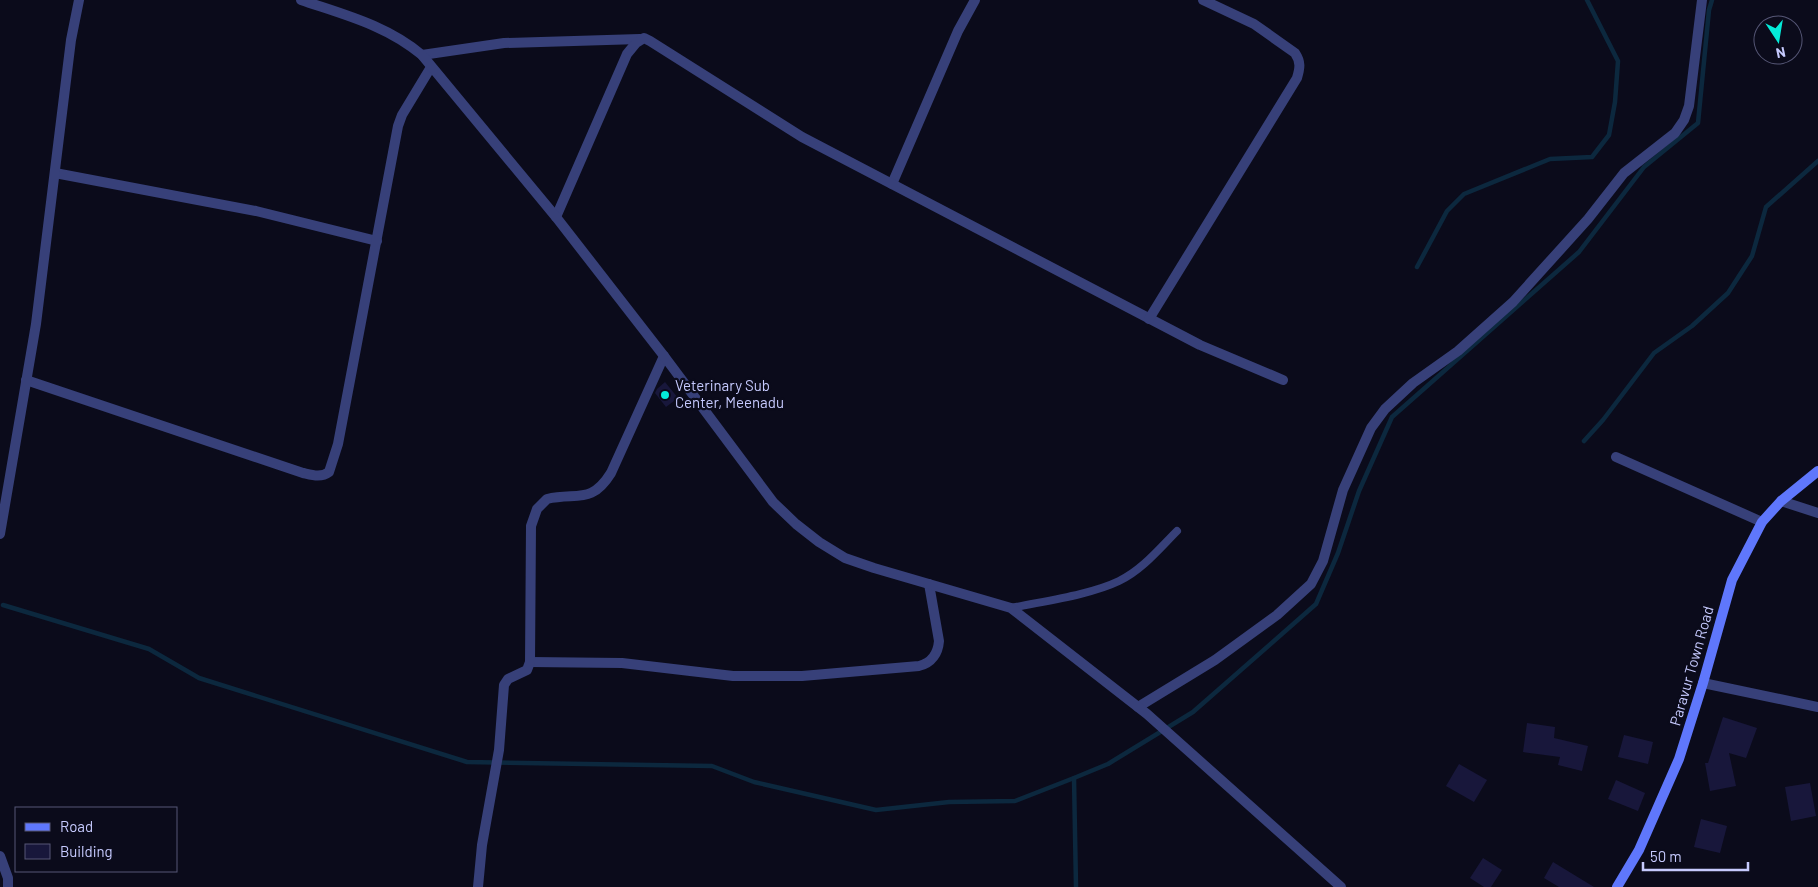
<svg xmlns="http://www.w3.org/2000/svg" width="1818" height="887" viewBox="0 0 1818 887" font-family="Barlow,sans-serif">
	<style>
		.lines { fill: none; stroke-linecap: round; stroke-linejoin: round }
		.stream { stroke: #0c283e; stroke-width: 4.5 }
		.building { fill: #18173b }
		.service { stroke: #374079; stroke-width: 8 }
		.minor { stroke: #374079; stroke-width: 10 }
		.tertiary { stroke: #374079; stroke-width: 10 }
		.secondary { stroke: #5f77fc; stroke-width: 10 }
		.poi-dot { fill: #04ebd9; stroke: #0b0b1b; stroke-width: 2 }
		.labels { text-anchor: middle; stroke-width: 4.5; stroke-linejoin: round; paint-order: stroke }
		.poi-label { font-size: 15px; fill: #c6cafe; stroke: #0b0b1b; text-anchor: start }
		.street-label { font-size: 15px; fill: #c6cafe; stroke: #0b0b1b }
	</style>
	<rect width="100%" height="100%" fill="#0b0b1b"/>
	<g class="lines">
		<g class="stream">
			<polyline points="1417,267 1447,211 1464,194 1550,159 1592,157 1609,135 1615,102 1618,61 1587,0"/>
			<polyline points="1584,441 1603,420 1654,353 1692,326 1728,293 1752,256 1766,207 1818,161"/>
			<polyline points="3,605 149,649 199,678 467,762 712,766 754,782 876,810 949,802 1015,801 1074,778"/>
			<polyline points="1076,887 1074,778 1108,764 1193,712 1316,604 1338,553 1359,491 1392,417 1579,252 1644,167 1698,123 1709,10 1712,0"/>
		</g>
	</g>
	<g class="building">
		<polygon points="665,382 678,398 666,407 655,393 657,389"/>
		<polygon points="1723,717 1757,728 1746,758 1729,753 1736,786 1710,791 1705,763 1708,763"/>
		<polygon points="1527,723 1555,727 1554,738 1588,746 1582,771 1558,765 1560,757 1523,752"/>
		<polygon points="1624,735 1653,742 1648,764 1618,757"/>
		<polygon points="1459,764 1487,780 1474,802 1446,786"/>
		<polygon points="1616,780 1645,793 1638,811 1608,799"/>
		<polygon points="1810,783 1816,816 1791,821 1785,787"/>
		<polygon points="1701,819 1727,826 1720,853 1694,847"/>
		<polygon points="1483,858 1502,870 1491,887 1484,887 1470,878"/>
		<polygon points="1553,862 1594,887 1559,887 1544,878"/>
	</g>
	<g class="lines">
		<path class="service" d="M1011,608C1044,601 1090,595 1119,581C1142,570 1159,549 1177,531"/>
		<g class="minor">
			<polyline points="422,55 504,43 640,39"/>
			<polyline points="55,173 256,211 377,241"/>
			<polyline points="892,184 958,31 975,0"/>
			<polyline points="556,217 627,54 636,43 644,38 650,41 802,137 1200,345 1283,380"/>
			<path d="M1149,319L1297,78C1300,68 1301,62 1295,53L1254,24L1203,0"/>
			<path d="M26,380L303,473C312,475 321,478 329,472L338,444L398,126L402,115L431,67"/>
			<polyline points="1616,457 1762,522"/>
			<polyline points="1781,501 1818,513"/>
			<polyline points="0,534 36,324 71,40 79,0"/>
			<path d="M530,662L622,663L733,676H802L919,666C932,663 938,653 939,641L929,584"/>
			<polyline points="1703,683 1818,707"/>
			<polyline points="1138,707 1215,660 1277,615 1311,584 1323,561 1343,490 1371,428 1385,409 1413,383 1458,351 1513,302 1588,219 1624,173 1675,133 1684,120 1689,106 1702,0"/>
			<polyline points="0,856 8,878 8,887"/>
			<path d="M478,887L482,845L499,750L504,685L508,679L527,670L530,662L531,526L537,509L547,499C577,492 591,505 611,473L664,356"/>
		</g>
		<path class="tertiary" d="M301,0C345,15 386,25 422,55L556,217L664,356L773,502L796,524L819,542L845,558L874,568L1011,608L1147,714L1341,887"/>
		<polyline class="secondary" points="1617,887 1639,850 1679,759 1703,683 1732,580 1762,522 1781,501 1818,471"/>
	</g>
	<circle class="poi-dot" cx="665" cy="395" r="5"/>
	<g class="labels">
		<g class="poi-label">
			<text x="675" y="391">Veterinary Sub<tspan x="675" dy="17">Center, Meenadu</tspan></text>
		</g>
		<g class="street-label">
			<text transform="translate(1692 666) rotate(-74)" y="5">Paravur Town Road</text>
		</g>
	</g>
	<rect x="15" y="807" width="162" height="65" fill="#0b0b1b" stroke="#565776"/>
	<rect x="25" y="823" width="25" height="8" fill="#5f77fc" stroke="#565776"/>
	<text x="60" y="832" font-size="15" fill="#c6cafe">Road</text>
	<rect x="25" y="844" width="25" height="15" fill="#18173b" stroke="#565776"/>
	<text x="60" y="857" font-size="15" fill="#c6cafe">Building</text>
	<g transform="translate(1778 40) rotate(168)"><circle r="24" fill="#0b0b1b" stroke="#565776"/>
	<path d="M0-4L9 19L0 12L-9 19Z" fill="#04ebd9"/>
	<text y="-8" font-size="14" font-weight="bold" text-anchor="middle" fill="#c6cafe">N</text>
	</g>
	<path d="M1643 862v8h105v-8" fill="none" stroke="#c6cafe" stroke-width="2.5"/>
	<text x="1650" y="862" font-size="15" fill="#c6cafe" stroke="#0b0b1b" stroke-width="4" paint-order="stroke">50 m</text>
</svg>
